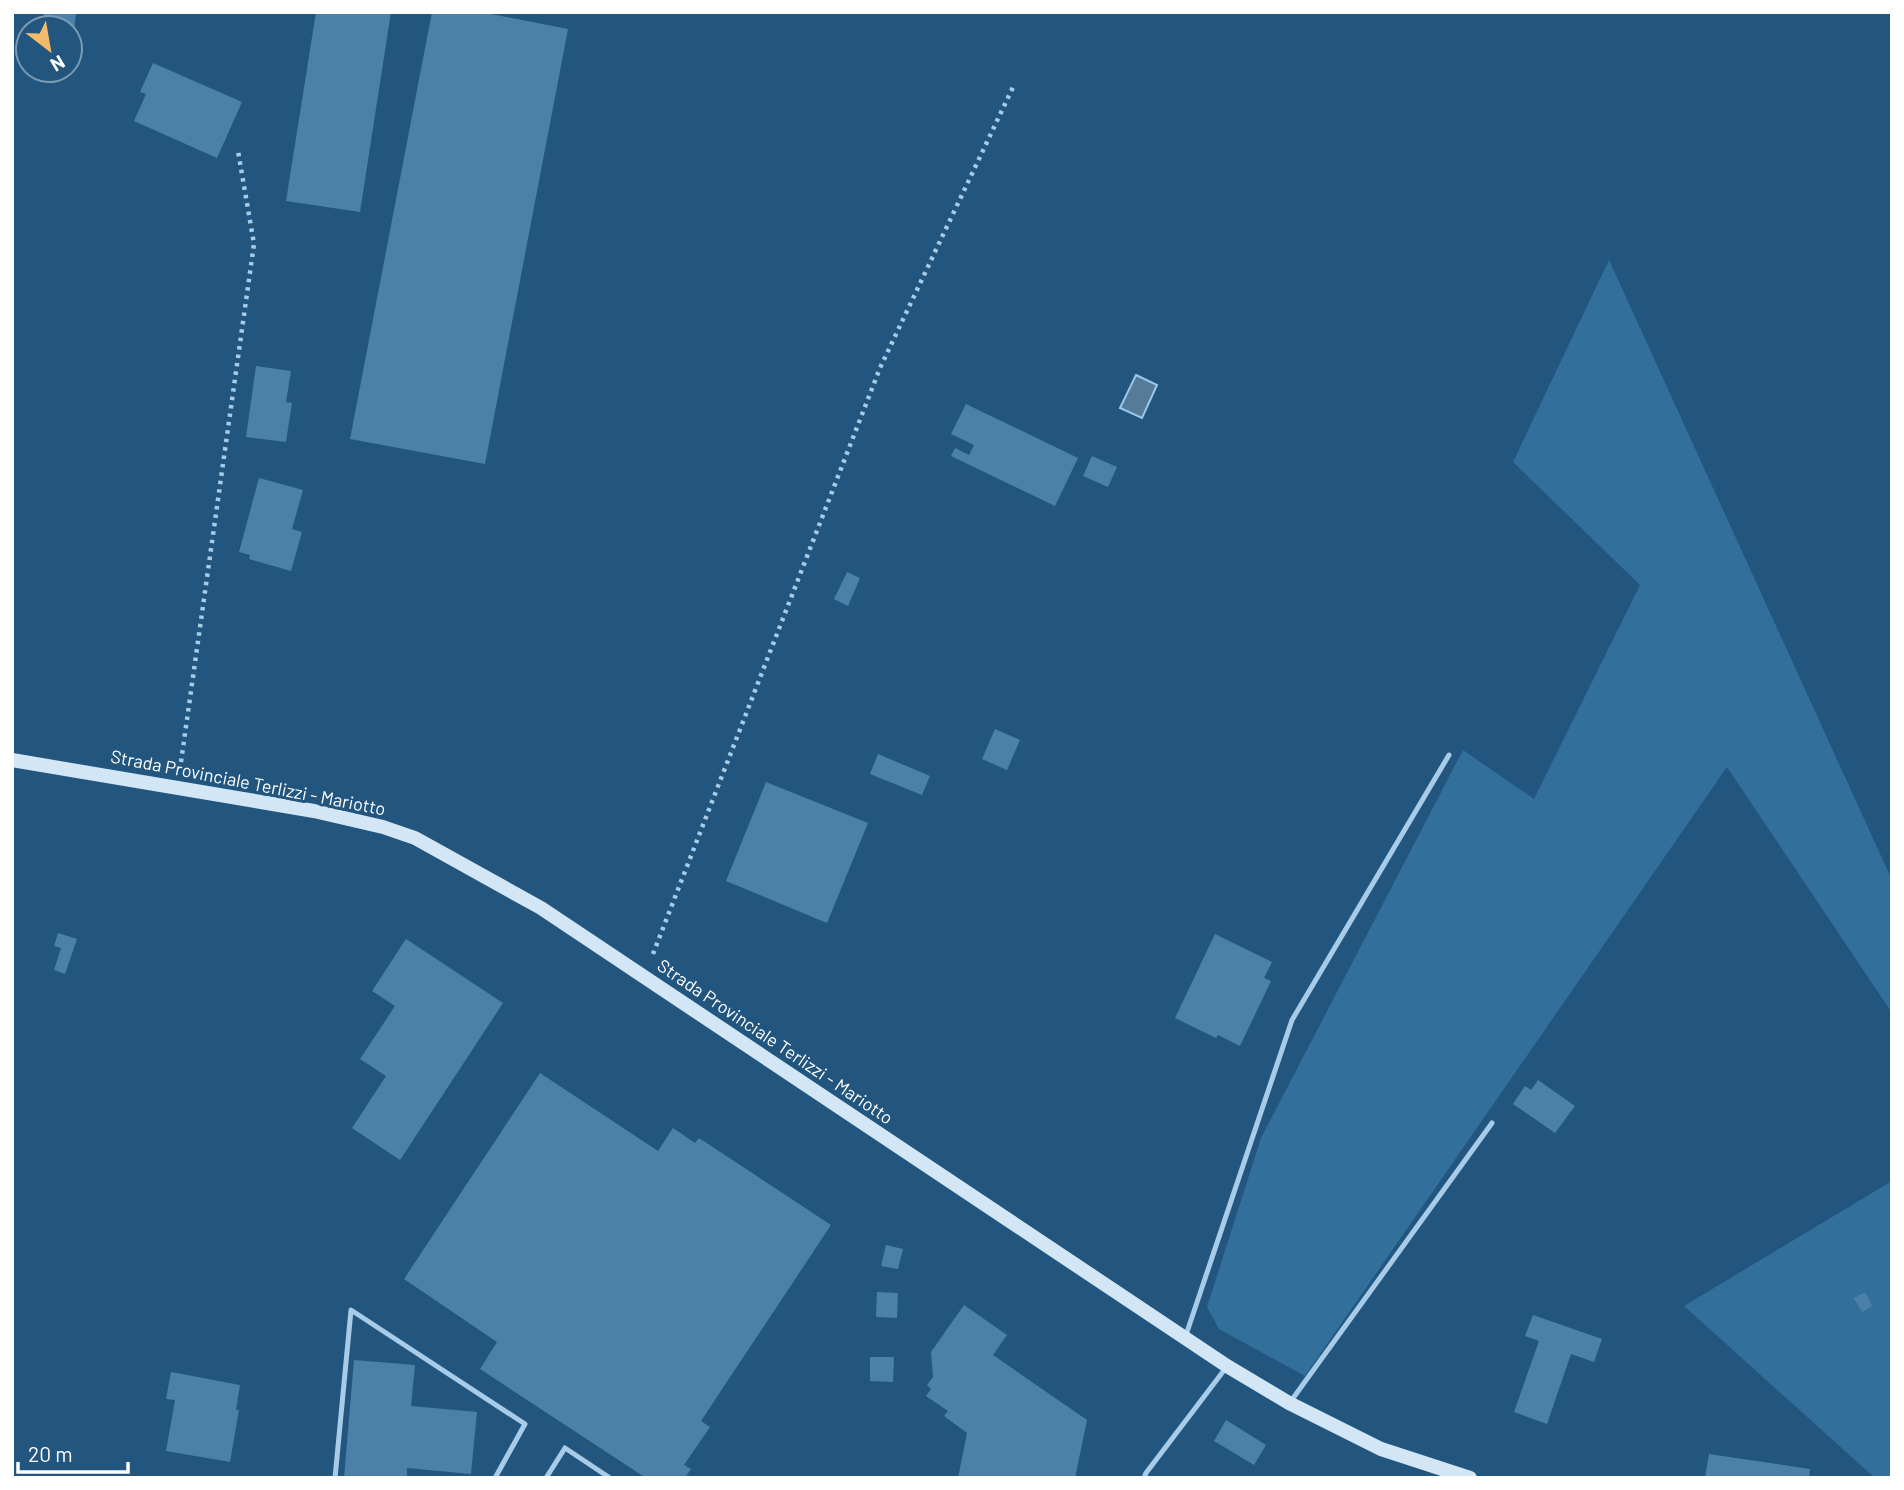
<svg xmlns="http://www.w3.org/2000/svg" width="1904" height="1490" viewBox="0 0 1904 1490" font-family="Barlow,sans-serif">
	<style>
		.green { fill: #326f9b }
		.water { fill: #557b98; stroke: #9bc8e8; stroke-width: 2 }
		.building { fill: #4b80a8 }
		.lines { fill: none; stroke-linecap: round; stroke-linejoin: round }
		.path { stroke: #a8cce7; stroke-width: 4.5; stroke-dasharray: 3.5 5; stroke-linecap: butt }
		.service { stroke: #a8cce7; stroke-width: 5 }
		.secondary { stroke: #d2e6f6; stroke-width: 14 }
		.labels { text-anchor: middle; stroke-width: 6; stroke-linejoin: round; paint-order: stroke }
		.street-label { font-size: 18px; fill: #fff; stroke: #22567f }
	</style>
	<rect width="100%" height="100%" fill="#22567f"/>
	<g class="green">
		<polygon points="1609,260 1892,880 1892,1013 1727,767 1305,1376 1219,1329 1207,1307 1261,1138 1463,750 1534,799 1640,585 1513,462"/>
		<polygon points="1892,1181 1892,1478 1875,1478 1684,1306"/>
	</g>
	<polygon class="water" points="1136,375 1157,385 1142,418 1120,408"/>
	<g class="building">
		<polygon points="44,12 76,12 73,43 70,43 70,28 43,28"/>
		<polygon points="316,12 391,12 360,212 286,201"/>
		<polygon points="432,12 481,12 568,29 485,464 350,439"/>
		<polygon points="153,63 242,102 217,158 134,121 146,94 140,92"/>
		<polygon points="256,366 291,371 286,402 292,403 286,442 246,437"/>
		<polygon points="966,404 1078,458 1055,506 951,456 955,448 969,455 974,445 951,434"/>
		<polygon points="1092,456 1117,467 1108,487 1083,476"/>
		<polygon points="259,478 303,490 292,529 302,532 291,571 249,559 250,555 239,552"/>
		<polygon points="847,572 860,578 848,606 834,599"/>
		<polygon points="995,729 1020,740 1007,770 982,759"/>
		<polygon points="878,754 930,776 922,795 870,774"/>
		<polygon points="766,782 868,823 827,923 726,881"/>
		<polygon points="58,933 77,939 65,974 54,970 61,948 54,946"/>
		<polygon points="1215,934 1272,962 1264,978 1271,981 1240,1046 1218,1035 1216,1038 1175,1018"/>
		<polygon points="406,939 503,1003 400,1160 352,1128 386,1076 360,1059 395,1006 372,991"/>
		<polygon points="540,1073 658,1151 673,1128 695,1143 699,1138 831,1225 701,1421 710,1427 684,1465 691,1469 685,1478 646,1478 480,1369 497,1342 404,1279"/>
		<polygon points="1538,1080 1575,1106 1555,1133 1513,1104 1525,1086 1531,1090"/>
		<polygon points="886,1245 903,1249 898,1269 881,1266"/>
		<polygon points="877,1292 898,1293 897,1318 876,1317"/>
		<polygon points="1865,1292 1872,1306 1862,1312 1854,1298"/>
		<polygon points="964,1305 1007,1335 993,1355 1087,1420 1075,1478 958,1478 967,1433 944,1416 948,1411 926,1396 931,1389 927,1385 933,1377 931,1352"/>
		<polygon points="1533,1315 1602,1339 1594,1362 1571,1354 1547,1424 1514,1412 1539,1341 1525,1336"/>
		<polygon points="870,1357 894,1357 893,1382 870,1381"/>
		<polygon points="354,1360 415,1365 411,1406 477,1412 471,1474 407,1468 407,1478 344,1478"/>
		<polygon points="171,1372 240,1385 236,1410 239,1410 230,1462 166,1451 175,1400 166,1399"/>
		<polygon points="1226,1420 1266,1445 1254,1465 1214,1441"/>
		<polygon points="1709,1454 1810,1469 1809,1478 1705,1478"/>
	</g>
	<g class="lines">
		<g class="path">
			<polyline points="181,762 254,244 238,151"/>
			<polyline points="653,954 880,368 1014,85"/>
		</g>
		<g class="service">
			<polyline points="1186,1335 1292,1020 1449,755"/>
			<polyline points="1291,1401 1492,1123"/>
			<polyline points="335,1478 351,1310 525,1424 495,1478"/>
			<polyline points="546,1478 565,1448 610,1478"/>
			<polyline points="1144,1478 1146,1473 1225,1369"/>
		</g>
		<polyline class="secondary" points="12,760 314,811 383,827 415,838 541,908 1227,1366 1289,1403 1381,1449 1470,1478"/>
	</g>
	<g class="labels">
		<g class="street-label">
			<text transform="translate(248 783) rotate(11)" y="6">Strada Provinciale Terlizzi - Mariotto</text>
			<text transform="translate(775 1042) rotate(34)" y="6">Strada Provinciale Terlizzi - Mariotto</text>
		</g>
	</g>
	<rect width="1904" height="1490" fill="none" stroke="#ffffff" stroke-width="28"/>
	<g transform="translate(49 49) rotate(149)"><circle r="33" fill="#22567f" stroke="#7a9ab2" stroke-width="2"/>
	<path d="M0-5L12 26L0 18L-12 26Z" fill="#f2ba6a"/>
	<text y="-10" font-size="19" font-weight="bold" text-anchor="middle" fill="#ffffff">N</text>
	</g>
	<path d="M18 1462v10h110v-10" fill="none" stroke="#ffffff" stroke-width="3.5"/>
	<text x="28" y="1462" font-size="21" fill="#ffffff" stroke="#22567f" stroke-width="5" paint-order="stroke">20 m</text>
</svg>
